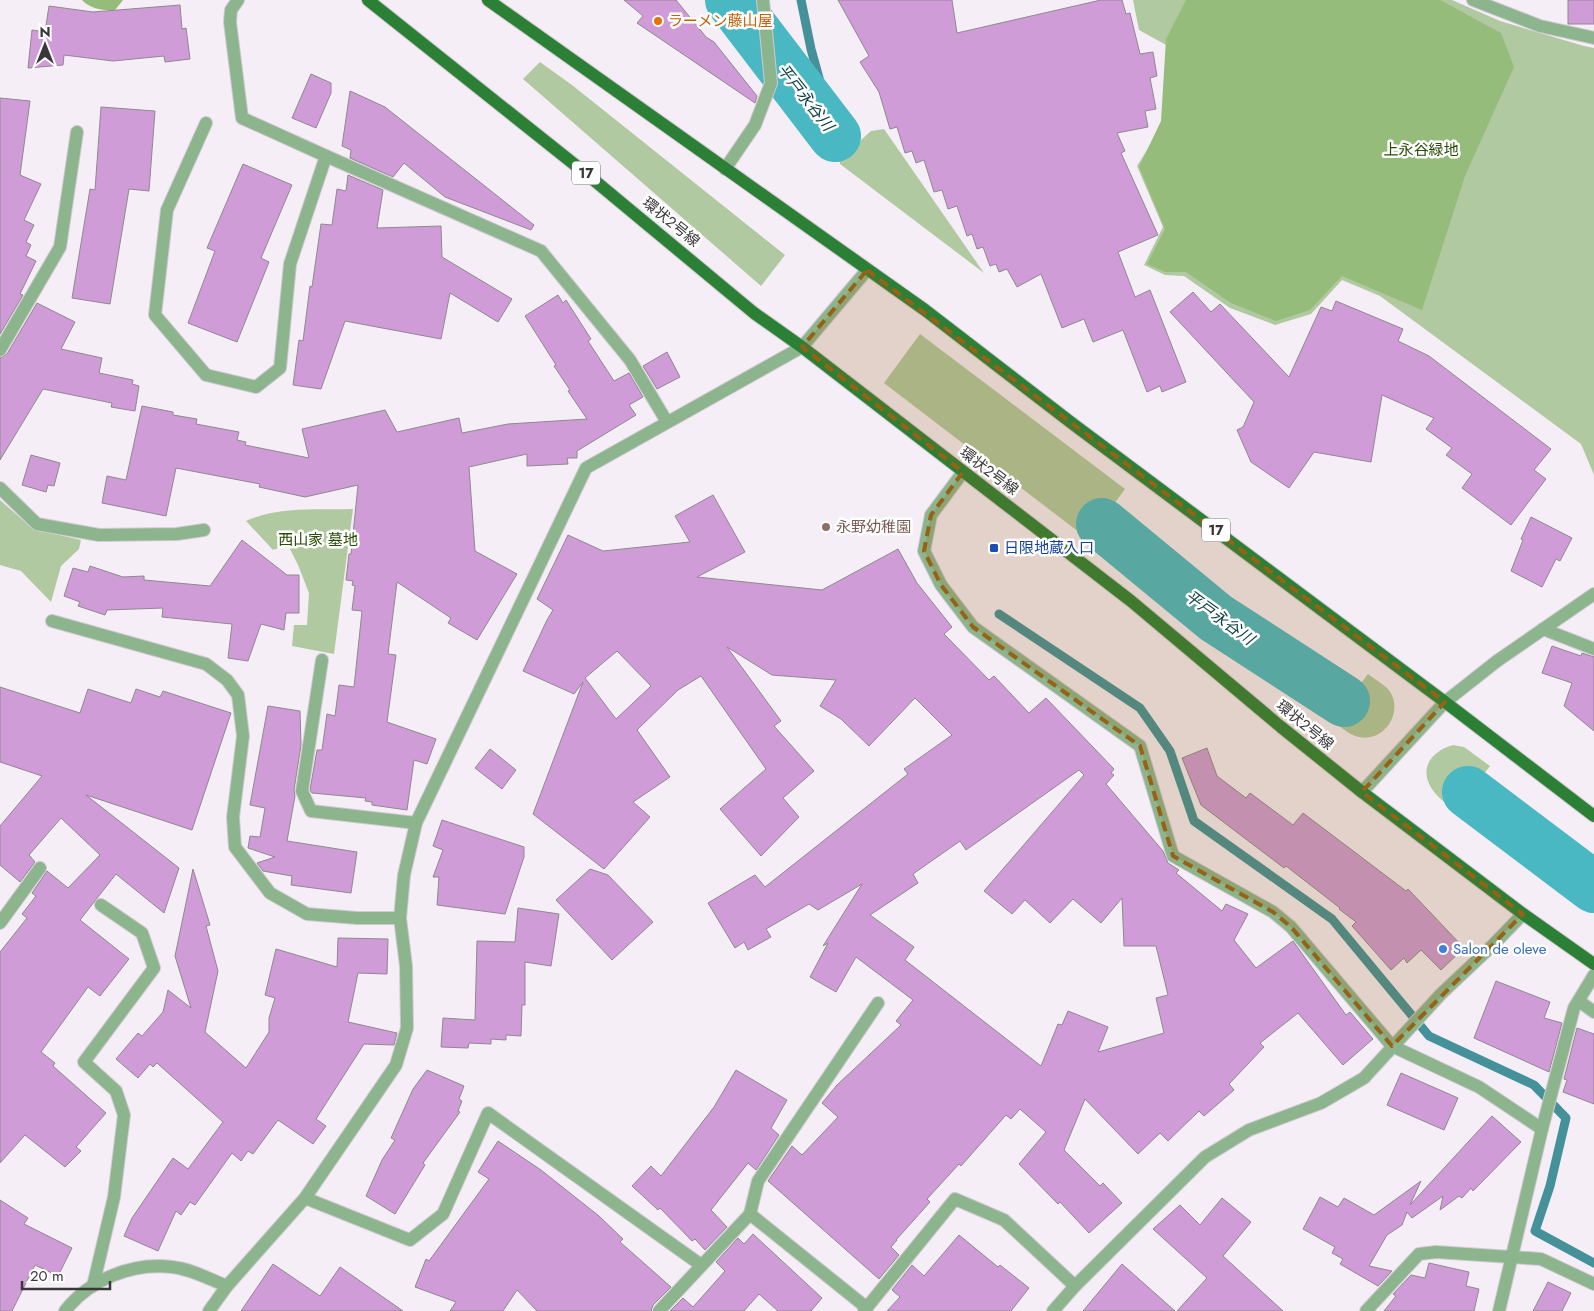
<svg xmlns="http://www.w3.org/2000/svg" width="1594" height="1311" viewBox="0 0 1594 1311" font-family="Jost,'Noto Sans JP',sans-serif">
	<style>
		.green { fill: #b0c9a0 }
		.forest { fill: #95bc7a }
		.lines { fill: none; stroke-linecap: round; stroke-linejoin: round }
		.stream { stroke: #44919a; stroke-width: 9 }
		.river { stroke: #49b8c3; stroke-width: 52 }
		.building { fill: #d09cd7; stroke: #8f8890; fill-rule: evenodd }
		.minor-casing { stroke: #d0c9d1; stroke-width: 14 }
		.tertiary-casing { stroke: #d0c9d1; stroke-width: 14 }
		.primary-casing { stroke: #d0c9d1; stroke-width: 14 }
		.minor { stroke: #8cb58d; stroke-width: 12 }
		.tertiary { stroke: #8cb58d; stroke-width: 12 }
		.primary { stroke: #2b8036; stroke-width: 12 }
		.marked { fill: #956216; fill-opacity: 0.2; stroke: #956216; stroke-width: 4; stroke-dasharray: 10 6; stroke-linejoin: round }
		.food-dot { fill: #e8710a; stroke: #fff; stroke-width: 2 }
		.education-dot { fill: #8d6e63; stroke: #fff; stroke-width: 2 }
		.transit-dot { fill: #1a4fb4; stroke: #fff; stroke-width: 2 }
		.shop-dot { fill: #3f7fe0; stroke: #fff; stroke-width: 2 }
		.labels { text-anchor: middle; stroke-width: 5; stroke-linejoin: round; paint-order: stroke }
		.shield { fill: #fff; stroke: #757376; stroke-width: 1 }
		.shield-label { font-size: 14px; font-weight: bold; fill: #3a373b }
		.food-label { font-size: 15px; fill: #c56008; stroke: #fff; text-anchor: start }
		.park-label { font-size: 15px; fill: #294c03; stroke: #fff }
		.street-label { font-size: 15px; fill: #3a373b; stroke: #fff }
		.education-label { font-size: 15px; fill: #785e54; stroke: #fff; text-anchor: start }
		.transit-label { font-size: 15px; fill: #164399; stroke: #fff; text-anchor: start }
		.shop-label { font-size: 15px; fill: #366cbe; stroke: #fff; text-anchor: start }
		.water-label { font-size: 16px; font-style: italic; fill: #083d41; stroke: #fff }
	</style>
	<rect width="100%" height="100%" fill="#f6eef7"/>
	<g class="green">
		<polygon points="1133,0 1452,0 1500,21 1584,46 1594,48 1594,475 1581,444 1380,296 1342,280 1311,314 1275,325 1230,308 1184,276 1165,275 1144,265 1163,227 1137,166 1163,124 1168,46 1139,30"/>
		<polygon points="540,62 572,85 785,255 761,286 523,79"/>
		<polygon points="884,129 984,273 840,164 840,159 871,131"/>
		<polygon points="920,334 1125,489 1088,539 884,383"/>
		<polygon points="0,500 33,529 81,540 79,549 61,566 51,602 21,571 0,565"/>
		<path d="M353,509L334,654L292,646L294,625H307L309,593L298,565L289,547L283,546L273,550L246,521C279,506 317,510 353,509Z"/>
		<path d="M1368,674C1374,679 1382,683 1387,688C1406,708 1386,743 1359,737C1349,735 1341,727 1333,721Z"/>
		<path d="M1453,745L1464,747L1490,766L1455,811C1448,805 1437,797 1432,789C1418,768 1432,751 1453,745Z"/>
	</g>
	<g class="forest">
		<path d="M82,0H123L115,10C104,11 90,9 82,0Z"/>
		<polygon points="1186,0 1440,0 1501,33 1514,67 1465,176 1422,310 1342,276 1310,310 1276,321 1231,303 1186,272 1165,272 1147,264 1165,229 1139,167 1161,121 1166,39"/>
	</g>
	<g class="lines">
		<g class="stream">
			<polyline points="801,0 811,49 835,136"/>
			<polyline points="999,614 1140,708 1170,751 1194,821 1332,919 1429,1036 1534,1085 1566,1118 1550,1186 1535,1231 1594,1263"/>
		</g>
		<g class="river">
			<polyline points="731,0 835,136"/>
			<polyline points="1102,524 1216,618 1344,701"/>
			<polyline points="1468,792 1594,887"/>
		</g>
	</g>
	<g class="building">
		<polygon points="624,0 676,0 706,37 714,42 757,96 755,103 637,23 643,16"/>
		<polygon points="838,0 952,0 957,33 1101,0 1122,0 1126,14 1130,13 1140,54 1153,52 1157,76 1150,78 1156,109 1145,111 1148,127 1117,133 1125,151 1121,153 1158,235 1118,252 1135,297 1150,290 1186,382 1162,392 1160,386 1147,392 1123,330 1093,342 1084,319 1062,328 1041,274 1017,287 1007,269 999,272 996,264 990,266 983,247 977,249 972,234 967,236 957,206 948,209 942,190 934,192 924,160 916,163 912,151 905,153 897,127 890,129 879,92 860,62 869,56"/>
		<rect x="1568" y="0" width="26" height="24"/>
		<polygon points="180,5 182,29 186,28 190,59 165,62 164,56 113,61 64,55 63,65 28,68 32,30 45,32 49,6 93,12"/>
		<polygon points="311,74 331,83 331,93 316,128 292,118"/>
		<polygon points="350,91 385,107 534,225 531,230 445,197 404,163 393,177 350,158 351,150 342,146"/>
		<polygon points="0,98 30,101 20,175 41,184 24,220 34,225 26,242 31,245 26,256 36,261 20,294 23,295 0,334"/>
		<polygon points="101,107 155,111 149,191 129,189 110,304 72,298 90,189 95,190"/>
		<polygon points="243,164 292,185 261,258 269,262 237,342 188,323 215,251 207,248"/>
		<polygon points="348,175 383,190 377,228 441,226 442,257 512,299 498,322 450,293 441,339 345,321 321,389 293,385 299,340 303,341 310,286 312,287 321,224 332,225 337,189 346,191"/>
		<polygon points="1193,292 1211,312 1220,304 1289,377 1321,307 1332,311 1336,301 1403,329 1398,341 1429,356 1551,449 1534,470 1546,479 1511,525 1462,488 1472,474 1446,455 1452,448 1426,429 1434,418 1382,395 1371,462 1314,452 1289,488 1251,462 1237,430 1243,427 1254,402 1170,312"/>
		<polygon points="558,295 563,303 566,300 591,339 588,341 614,381 629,373 643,397 629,405 636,415 577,451 577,458 567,458 568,464 527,466 527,454 469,467 475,551 517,574 477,640 448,623 451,618 397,582 388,654 396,655 387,722 436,739 427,764 414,760 407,810 372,805 372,802 365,801 366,798 312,793 310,790 317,750 322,750 327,714 335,716 339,685 354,687 362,611 352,610 355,586 352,585 353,581 346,580 349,554 351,554 358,485 305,497 259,487 260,484 176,468 166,516 102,503 107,476 126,480 142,406 173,412 173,415 197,419 196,424 239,432 237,440 246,442 245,445 309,458 302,429 385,410 397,432 459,418 462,433 508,424 587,419 568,391 570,390 554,366 556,365 525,316"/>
		<polygon points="37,303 75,322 61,349 102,358 99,373 133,380 132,384 139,386 135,411 111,407 112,403 43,389 0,460 0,358 7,354"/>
		<polygon points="667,352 680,377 657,389 643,366"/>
		<polygon points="31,455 60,463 54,486 48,485 46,492 22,485"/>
		<path d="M713,495L745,552L697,577L822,590L898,549L917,583L952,627L944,634L989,680L994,676L1029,713L1046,698L1114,769L1111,773L1114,775L1106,784L1163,851L1168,863L1179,870L1176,873L1222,911L1226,904L1248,914L1234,940L1256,968L1293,941L1346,1015L1350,1012L1373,1039L1343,1065L1298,1013L1260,1043L1264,1047L1229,1084L1234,1090L1204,1116L1199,1111L1168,1141L1160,1133L1138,1154L1085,1099L1064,1150L1100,1186L1103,1183L1122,1203L1089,1233L1060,1202L1058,1204L1019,1164L1046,1132L1020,1109L1011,1119L1006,1115L961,1166L959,1164L927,1199L930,1202L896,1240H897L891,1247L899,1255L879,1279L768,1181L792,1146L802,1155L838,1117L822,1103L837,1085L901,1025L896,1021L913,1000L856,957L836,992L810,977L828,943L823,946L862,884L818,910L809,904L766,929L771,937L748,950L744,942L735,948L708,903L755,875L765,887L908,774L904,769L952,735L915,698L869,746L841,719L820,706L836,680L772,675L727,647L781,721L774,726L814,771L783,798L799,817L761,856L720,809L766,769L701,676L678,690L637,730L670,777L633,802L650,817L604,869L533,814L583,682L574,694L523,671L547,620L553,610L537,599L568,535L603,551L690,542L675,516ZM617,651L651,686L616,719L585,678ZM1079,770L1084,775L984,891L1012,914L1025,900L1050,923L1073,899L1101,923L1122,898L1124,946H1156L1168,995L1156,998L1164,1033L1098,1052L1108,1027L1068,1011L1062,1025L1058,1024L1041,1066L905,960L914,947L870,915L918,883L913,874L960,841L966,850Z"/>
		<polygon points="1531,517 1572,538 1560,561 1556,559 1542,587 1511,571 1523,540 1521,539"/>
		<polygon points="242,540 287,575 299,575 299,613 286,613 284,630 261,624 248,661 228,658 232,624 162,617 163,608 107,610 105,615 78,606 80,602 64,596 73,568 88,572 90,566 123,577 144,576 144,580 210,586"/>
		<polygon points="1552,646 1581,656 1582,653 1594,657 1594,731 1564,706 1572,683 1542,673"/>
		<polygon points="0,687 80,713 88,689 131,703 136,689 160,697 163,691 231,713 192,830 86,795 179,868 164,913 116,874 80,920 129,959 100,996 88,987 41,1052 55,1063 53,1066 106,1113 76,1147 81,1151 65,1167 25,1135 0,1163 0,952 27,918 22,914 36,896 32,893 47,871 68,888 100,855 61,818 29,855 35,862 20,882 0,865 0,826 42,776 0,762"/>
		<polygon points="268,706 300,711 301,745 294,790 295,796 287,841 357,852 351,893 291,885 292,876 263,871 257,863 275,857 248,848 250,836 260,837 265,808 250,805"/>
		<polygon points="1207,748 1217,776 1246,798 1250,793 1293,825 1303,813 1406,891 1408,889 1464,948 1441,970 1421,950 1407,963 1404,958 1391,970 1352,926 1356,922 1339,909 1340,908 1286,866 1284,868 1201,805 1182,758"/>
		<polygon points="490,749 516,770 502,789 475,768"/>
		<polygon points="442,820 524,847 524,857 505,914 437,905 439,877 433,877 443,850 433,846"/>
		<polygon points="193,869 210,925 206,926 218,971 205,1032 246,1068 269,1032 269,1018 275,998 265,995 276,949 337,967 338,938 388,939 387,974 358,973 348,1022 397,1033 394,1045 364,1044 316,1119 326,1126 313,1144 278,1120 253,1154 248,1151 241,1161 232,1153 195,1205 190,1202 181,1215 176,1211 158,1251 124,1236 132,1218 173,1158 188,1169 223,1122 157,1063 153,1067 150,1064 138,1078 116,1059 138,1033 142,1036 163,1012 168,990 191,1008 175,956"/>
		<polygon points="590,869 608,875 653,922 612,960 556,900"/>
		<polygon points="518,908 559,914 551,966 525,962 525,1005 522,1005 521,1036 506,1035 506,1040 491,1039 491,1044 469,1043 468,1048 441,1047 443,1018 475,1020 477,941 515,942"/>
		<polygon points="1496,981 1550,1002 1544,1018 1562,1023 1549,1072 1474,1038"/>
		<polygon points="1577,1028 1594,1034 1594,1104 1563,1092 1567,1080 1564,1079"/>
		<polygon points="427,1070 464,1086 459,1099 462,1101 458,1111 460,1112 423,1163 425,1165 395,1214 366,1196 382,1160 395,1140 391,1138 413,1089"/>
		<polygon points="736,1070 787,1100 771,1128 779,1135 756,1170 748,1163 711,1210 727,1227 705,1250 695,1239 692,1241 660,1208 658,1210 632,1186 651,1166 661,1176 714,1107"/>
		<polygon points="1401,1073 1458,1098 1444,1130 1387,1105"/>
		<polygon points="1492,1116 1521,1142 1473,1191 1471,1188 1462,1198 1459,1196 1440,1210 1443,1196 1412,1218 1407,1212 1402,1225 1387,1235 1369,1266 1392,1271 1378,1286 1340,1264 1343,1259 1332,1253 1335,1247 1303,1229 1320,1197 1338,1207 1344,1198 1374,1215 1421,1181 1410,1205"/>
		<polygon points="498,1141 541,1170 599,1216 623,1239 620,1242 671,1287 653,1305 651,1311 537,1311 517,1290 503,1311 450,1311 456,1302 415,1287 426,1259 429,1261 489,1179 478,1172"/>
		<polygon points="1222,1198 1251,1222 1223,1256 1283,1311 1177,1311 1207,1278 1153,1229 1180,1205 1200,1225"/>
		<polygon points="0,1200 28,1218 24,1224 72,1248 58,1276 35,1265 12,1311 0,1311"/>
		<polygon points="753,1234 822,1298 811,1311 778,1311 759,1294 744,1311 670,1311 683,1298 693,1307 725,1271 716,1262 738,1238 744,1244"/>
		<polygon points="959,1235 998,1267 1000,1265 1029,1288 1011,1311 887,1311 900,1297 892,1290 912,1265 924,1276"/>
		<polygon points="1429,1263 1469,1272 1466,1286 1479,1289 1474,1311 1384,1311 1396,1296 1393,1294 1411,1275 1425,1278"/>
		<polygon points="273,1264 320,1296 340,1267 403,1311 241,1311"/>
		<polygon points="1122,1264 1175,1311 1083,1311"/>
		<polygon points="1548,1282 1571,1293 1562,1311 1533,1311"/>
	</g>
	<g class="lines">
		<defs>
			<g id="minor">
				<polyline points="238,0 231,10 230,22 242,118 326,156"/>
				<polyline points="1473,0 1540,26 1594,38"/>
				<polyline points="206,123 167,210 155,315 206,375 256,387 280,368 290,264 326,156 541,251 630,360 667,422"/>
				<polyline points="725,169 755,125 771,83 763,0"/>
				<polyline points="0,350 60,247 77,132"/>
				<polyline points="963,472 931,515 924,551 941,585 973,627 1140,746 1173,856 1273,912 1291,927 1392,1046 1479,1087 1542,1129"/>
				<polyline points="0,488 37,524 99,535 177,534 204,530"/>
				<polyline points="52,621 206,664 227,680 238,695 243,736 233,817 235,847 270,893 307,914 357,918 400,918"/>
				<polyline points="1543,629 1594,649"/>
				<polyline points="322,660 302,791 311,811 416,823"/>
				<polyline points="0,923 40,868"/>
				<polyline points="1579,1001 1594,1012"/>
				<polyline points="305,1198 410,1240 443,1214 488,1113 701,1265"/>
				<polyline points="750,1214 758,1181 878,1003"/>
				<polyline points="93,1286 114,1197 124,1115 116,1091 84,1062 154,968 142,933 101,905"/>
				<polyline points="659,1311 750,1214 867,1308"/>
				<polyline points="864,1311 955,1199 1004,1220 1075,1286"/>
				<polyline points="1366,1311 1419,1254 1436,1252 1541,1259 1594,1284"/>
				<polyline points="1499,1311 1542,1129 1574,1008 1594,975"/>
			</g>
			<g id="tertiary">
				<polyline points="1362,792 1445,702 1497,661 1594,594"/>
				<path d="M65,1311C89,1280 132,1262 172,1267C191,1269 209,1279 227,1286"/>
				<polyline points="209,1311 227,1286 305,1198 396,1065 407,1028 406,966 400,918 404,875 416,823 586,468 802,347 867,270"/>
				<polyline points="1053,1311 1075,1286 1205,1157 1249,1130 1321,1103 1364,1078 1441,994 1493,945 1523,914"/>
			</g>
			<g id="primary">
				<polyline points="368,0 589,176 754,313 802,347 1131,601 1281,727 1362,792 1523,914 1594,964"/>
				<polyline points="488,0 925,310 1073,424 1445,702 1594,816"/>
			</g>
		</defs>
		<use href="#minor" class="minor-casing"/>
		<use href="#tertiary" class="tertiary-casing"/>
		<use href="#primary" class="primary-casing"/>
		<use href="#minor" class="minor"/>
		<use href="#tertiary" class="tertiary"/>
		<use href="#primary" class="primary"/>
	</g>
	<path class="marked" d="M867,270L1445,702L1362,792L1523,914L1392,1046L1291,927L1273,912L1173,856L1140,746L973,627L941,585L924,551L931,515L963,472L802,347Z"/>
	<circle class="food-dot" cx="658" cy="21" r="5"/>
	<circle class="education-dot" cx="826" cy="527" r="5"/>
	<rect class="transit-dot" x="989" y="543" width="10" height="10" rx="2.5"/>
	<circle class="shop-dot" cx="1443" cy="949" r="5"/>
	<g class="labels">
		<g class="shield">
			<rect x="572" y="161.5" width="28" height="23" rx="4"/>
			<rect x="1202" y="518.5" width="28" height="23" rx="4"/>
		</g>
		<g class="shield-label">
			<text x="586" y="178">17</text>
			<text x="1216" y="535">17</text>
		</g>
		<g class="food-label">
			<text x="668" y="26">ラーメン藤山屋</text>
		</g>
		<g class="park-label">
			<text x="1421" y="155">上永谷緑地</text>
			<text x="318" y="545">西山家 墓地</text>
		</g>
		<g class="street-label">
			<text transform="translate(671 222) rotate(39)" y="5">環状2号線</text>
			<text transform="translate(989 471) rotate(37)" y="5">環状2号線</text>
			<text transform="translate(1305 725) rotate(39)" y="5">環状2号線</text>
		</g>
		<g class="education-label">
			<text x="836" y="532">永野幼稚園</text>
		</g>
		<g class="transit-label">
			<text x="1004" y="553">日限地蔵入口</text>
		</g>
		<g class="shop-label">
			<text x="1453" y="954">Salon de oleve</text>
		</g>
		<g class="water-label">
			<text transform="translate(806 97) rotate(52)" y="6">平戸永谷川</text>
			<text transform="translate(1220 617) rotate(36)" y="6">平戸永谷川</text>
		</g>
	</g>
	<g transform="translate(45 45)" stroke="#ffffff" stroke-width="4" paint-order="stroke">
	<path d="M0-4L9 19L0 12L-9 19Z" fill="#3a373b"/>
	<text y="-8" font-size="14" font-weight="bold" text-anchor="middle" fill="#3a373b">N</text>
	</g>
	<path d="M22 1281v8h88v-8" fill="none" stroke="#3a373b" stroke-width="2.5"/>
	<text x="30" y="1281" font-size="15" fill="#3a373b" stroke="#ffffff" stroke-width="4" paint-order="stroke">20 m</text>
</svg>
